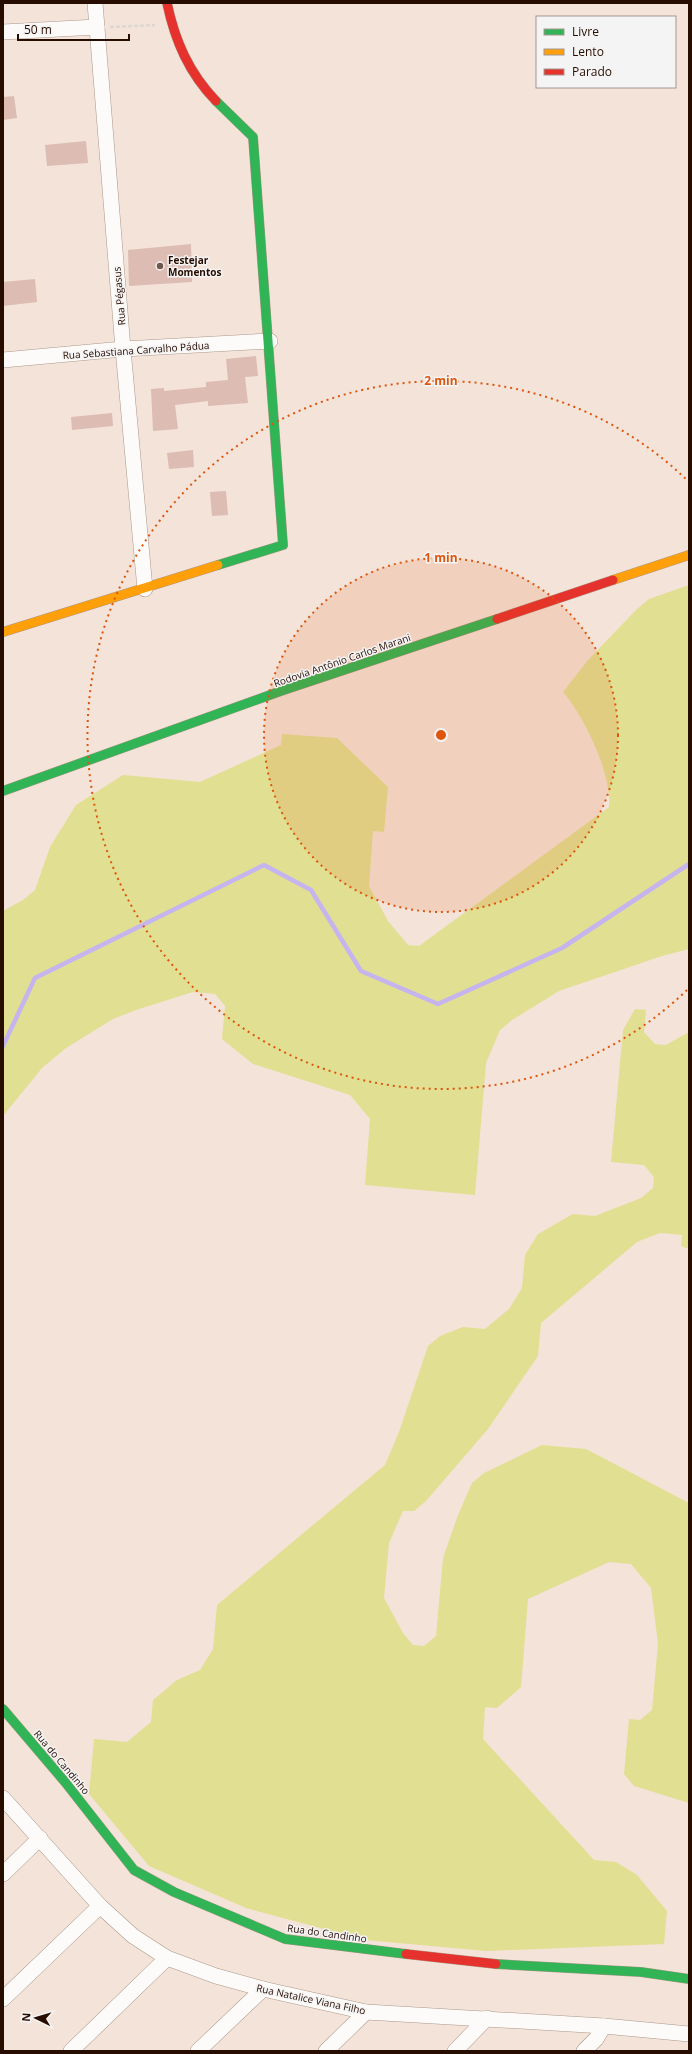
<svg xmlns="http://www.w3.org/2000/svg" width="692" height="2054" viewBox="0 0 692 2054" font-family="'Open Sans',sans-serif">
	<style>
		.green { fill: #e1df92 }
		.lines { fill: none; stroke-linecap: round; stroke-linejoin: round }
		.stream { stroke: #c6b4ee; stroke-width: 4.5 }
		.building { fill: #dcbcb3 }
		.street-casing { stroke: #ac988a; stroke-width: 16 }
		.fast-casing { stroke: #ac988a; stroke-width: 10 }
		.slow-casing { stroke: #ac988a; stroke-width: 10 }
		.jam-casing { stroke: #ac988a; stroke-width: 10 }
		.path { stroke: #ddd7d4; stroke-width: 2.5; stroke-dasharray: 4 2; stroke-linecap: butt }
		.street { stroke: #fdfbf9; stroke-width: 15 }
		.fast { stroke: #30b455; stroke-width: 9 }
		.slow { stroke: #ff9f0a; stroke-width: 9 }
		.jam { stroke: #e5322d; stroke-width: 9 }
		.ring { fill: none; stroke: #de550b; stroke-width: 2; stroke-dasharray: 2 4 }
		.poi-dot { fill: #6f574c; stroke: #f4f4f4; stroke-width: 1.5 }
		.labels { text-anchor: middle; stroke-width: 3; stroke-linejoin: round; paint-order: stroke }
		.poi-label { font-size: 10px; font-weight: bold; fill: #270c00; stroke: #f4f4f4; text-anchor: start }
		.street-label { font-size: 10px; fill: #270c00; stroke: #f4f4f4 }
		.centre { fill: #de550b; stroke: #f4f4f4; stroke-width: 2 }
		.ring-label { font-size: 12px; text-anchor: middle; font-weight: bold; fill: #de550b; stroke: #f4f4f4; stroke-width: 3; stroke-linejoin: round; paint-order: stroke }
	</style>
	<rect width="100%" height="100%" fill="#f4e3d8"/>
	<g class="green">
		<path d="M689,585V949L662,956L559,991L512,1020L500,1030L486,1063L475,1195L365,1185L370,1119L350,1095L253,1064L222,1039L225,1006L215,994L193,992L136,1010L113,1019L66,1048L42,1068L3,1116V911L23,900L35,890L50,847L76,805L123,775L200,782L281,745L282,734L337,738L388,787L384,832L373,831L369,886L388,921L408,945L419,946L609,807C612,774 584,716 563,692L588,660L637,609L649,599Z"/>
		<polygon points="635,1009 646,1010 644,1032 655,1044 666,1045 689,1032 689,1249 681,1246 682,1235 660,1233 637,1242 541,1323 538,1356 488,1429 426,1501 414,1511 403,1511 389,1543 384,1598 403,1633 413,1645 424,1646 436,1636 443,1558 458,1515 472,1483 484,1473 542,1445 586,1449 689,1503 689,1803 634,1786 624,1774 629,1719 640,1720 652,1710 658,1644 651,1588 631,1564 609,1562 528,1599 521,1687 497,1708 485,1707 483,1739 594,1860 616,1862 637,1875 667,1911 664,1944 486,1951 365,1940 246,1908 149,1866 89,1794 94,1739 127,1742 151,1722 153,1700 177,1680 200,1670 213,1649 217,1605 385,1465 399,1432 428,1346 440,1336 463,1327 485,1329 509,1309 522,1288 525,1255 538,1234 573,1214 595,1216 641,1198 653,1188 654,1177 644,1165 611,1162 623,1030"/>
	</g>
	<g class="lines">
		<polyline class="stream" points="3,1046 35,978 264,865 311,890 361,971 438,1004 562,948 689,864"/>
	</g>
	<g class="building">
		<polygon points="14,96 17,118 3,120 3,97"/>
		<polygon points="86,141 88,163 47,166 45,145"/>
		<polygon points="191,244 192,282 129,286 128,250"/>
		<polygon points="35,279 37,302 3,306 3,282"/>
		<polygon points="256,356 258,376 245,377 248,403 208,406 208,401 175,405 178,429 153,431 151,389 164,388 164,391 206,387 206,382 228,380 226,359"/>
		<polygon points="112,413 113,426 72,430 71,417"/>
		<polygon points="193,450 194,467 169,469 167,453"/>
		<polygon points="226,491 228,515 212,516 210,492"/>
	</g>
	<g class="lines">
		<defs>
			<g id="street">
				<polyline points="95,3 123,349 145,589"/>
				<polyline points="3,32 97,27"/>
				<polyline points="3,360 123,349 270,341"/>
				<polyline points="3,1798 100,1906 133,1936 167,1958 216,1976 263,1989 366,2012 604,2026 689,2034"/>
				<polyline points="3,1874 40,1838"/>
				<polyline points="3,1999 100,1906"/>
				<polyline points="71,2051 167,1958"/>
				<polyline points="198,2051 263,1989"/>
				<polyline points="326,2051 366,2012"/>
				<polyline points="455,2051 487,2018"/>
				<polyline points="584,2051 596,2039 604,2026"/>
			</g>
			<g id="fast">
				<polyline points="216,101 253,137 283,545 218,565"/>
				<polyline points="3,791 281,691 497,619"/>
				<polyline points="3,1709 65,1782 134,1870 174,1892 285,1939 406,1954"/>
				<polyline points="496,1964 641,1972 689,1979"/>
			</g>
			<g id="slow">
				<polyline points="613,580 689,555"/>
				<polyline points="3,632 218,565"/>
			</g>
			<g id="jam">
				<path d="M167,3C175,41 189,73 216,101"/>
				<polyline points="497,619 613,580"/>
				<polyline points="406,1954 496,1964"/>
			</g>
		</defs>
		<use href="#street" class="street-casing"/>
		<use href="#fast" class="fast-casing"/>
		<use href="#slow" class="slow-casing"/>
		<use href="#jam" class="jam-casing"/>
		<polyline class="path" points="110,27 155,25"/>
		<use href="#street" class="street"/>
		<use href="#fast" class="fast"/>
		<use href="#slow" class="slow"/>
		<use href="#jam" class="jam"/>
	</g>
	<circle cx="441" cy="735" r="177" fill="#de550b" fill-opacity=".12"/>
	<g class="ring">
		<circle cx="441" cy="735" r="177"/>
		<path d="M687 990A354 354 0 1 1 687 480"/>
	</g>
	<circle class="poi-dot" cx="160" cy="266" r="4"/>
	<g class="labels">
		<g class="poi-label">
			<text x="168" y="264">Festejar<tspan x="168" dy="12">Momentos</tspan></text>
		</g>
		<g class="street-label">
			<text transform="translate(119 296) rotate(-95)" y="4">Rua Pégasus</text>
			<text transform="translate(136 350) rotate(-4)" y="4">Rua Sebastiana Carvalho Pádua</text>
			<text transform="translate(342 660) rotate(-19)" y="4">Rodovia Antônio Carlos Marani</text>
			<text transform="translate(62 1762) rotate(50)" y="4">Rua do Candinho</text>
			<text transform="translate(327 1933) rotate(8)" y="4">Rua do Candinho</text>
			<text transform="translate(311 1999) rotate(12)" y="4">Rua Natalice Viana Filho</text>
		</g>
	</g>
	<circle cx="441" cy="735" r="6" class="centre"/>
	<g class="ring-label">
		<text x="441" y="385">2 min</text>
		<text x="441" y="562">1 min</text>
	</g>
	<rect width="692" height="2054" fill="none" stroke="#270c00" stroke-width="8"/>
	<rect x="536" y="16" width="140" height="72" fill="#f4f4f4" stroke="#a29792"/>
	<rect x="544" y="29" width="20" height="6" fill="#30b455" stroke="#a29792"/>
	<text x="572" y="36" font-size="12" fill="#270c00">Livre</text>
	<rect x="544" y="49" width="20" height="6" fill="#ff9f0a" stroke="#a29792"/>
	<text x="572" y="56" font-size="12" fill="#270c00">Lento</text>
	<rect x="544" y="69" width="20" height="6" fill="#e5322d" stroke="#a29792"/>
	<text x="572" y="76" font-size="12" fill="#270c00">Parado</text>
	<g transform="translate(36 2018) rotate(275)" stroke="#f4f4f4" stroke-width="3" paint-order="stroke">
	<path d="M0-3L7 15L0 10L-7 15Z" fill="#270c00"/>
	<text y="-6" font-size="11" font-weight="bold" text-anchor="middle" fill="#270c00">N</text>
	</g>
	<path d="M18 34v6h111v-6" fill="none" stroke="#270c00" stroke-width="2"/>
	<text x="24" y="34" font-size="12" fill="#270c00" stroke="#f4f4f4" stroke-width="3" paint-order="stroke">50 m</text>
</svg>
